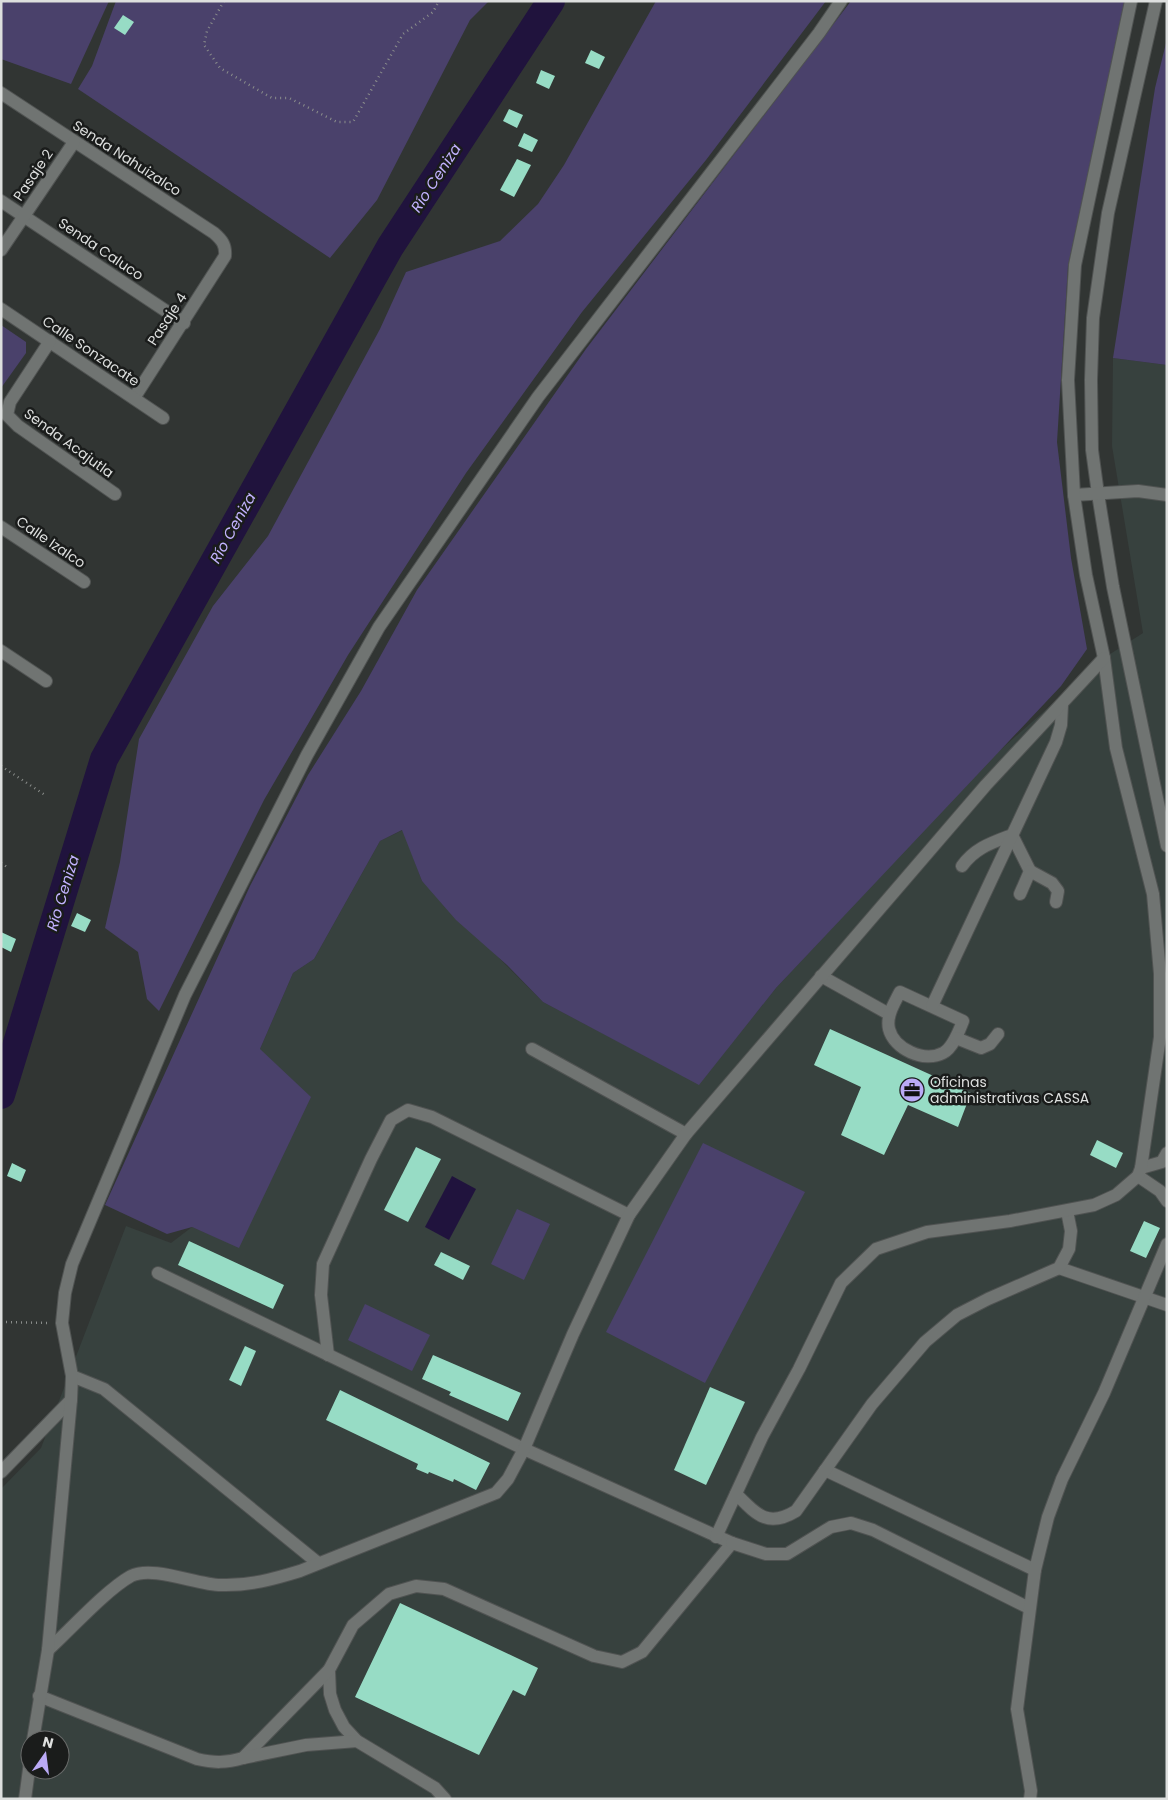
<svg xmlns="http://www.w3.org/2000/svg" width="1168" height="1800" viewBox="0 0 1168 1800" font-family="Poppins,sans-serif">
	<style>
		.built { fill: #37413e; fill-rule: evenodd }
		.green { fill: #4a416b }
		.water { fill: #20133d }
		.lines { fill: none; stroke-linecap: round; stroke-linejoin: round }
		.river { stroke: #20133d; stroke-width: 28 }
		.building { fill: #97dcc5 }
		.minor-casing { stroke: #505352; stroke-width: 14 }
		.path { stroke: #8b8e8c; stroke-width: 2.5; stroke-dasharray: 1 4; stroke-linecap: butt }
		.minor { stroke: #707472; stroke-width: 12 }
		.labels { text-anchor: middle; stroke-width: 5; stroke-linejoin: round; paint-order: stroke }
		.street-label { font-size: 14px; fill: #dddfde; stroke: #1a1c1b }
		.poi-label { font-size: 14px; fill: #dddfde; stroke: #1a1c1b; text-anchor: start }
		.water-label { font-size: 15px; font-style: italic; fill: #c2b2fe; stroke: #1a1c1b }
	</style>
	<rect width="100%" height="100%" fill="#313533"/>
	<path class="built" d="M1113,358L1167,365V1799H1V1489L41,1448L126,1226L171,1243L192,1227L239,1247L260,1049L293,973L314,959L380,841L403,830L422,881L543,1002L699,1084L776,988L988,761L1104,658L1143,633L1112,446ZM30,1740H60V1770H30Z"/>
	<g class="green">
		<polygon points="1,1 109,1 71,84 1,59"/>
		<polygon points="116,1 489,1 470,20 377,200 330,258 78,89 92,66"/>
		<polygon points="656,1 826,1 706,160 582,312 466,473 348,655 264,800 159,1011 147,999 138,952 105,928 120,862 139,739 213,606 268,536 380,329 406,272 500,241 538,204 564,165"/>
		<polygon points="851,1 1126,1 1068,266 1057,442 1071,558 1087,649 1061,686 776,988 699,1085 543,1002 507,965 456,920 422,881 402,830 380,841 314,959 293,973 260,1049 311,1097 239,1248 192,1227 167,1234 105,1205 250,886 308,775 361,691 417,590 586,349"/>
		<polygon points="1167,39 1167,365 1113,358 1155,88"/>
		<polygon points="1,325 26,342 26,353 1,388"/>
		<polygon points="703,1143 805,1192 705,1383 606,1332"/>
		<polygon points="517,1209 550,1224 524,1280 491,1264"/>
		<polygon points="365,1304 430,1335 412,1371 348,1340"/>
	</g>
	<polygon class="water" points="452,1176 476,1189 449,1240 425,1227"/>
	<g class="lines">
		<polyline class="river" points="1,1095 104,759 390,247 551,1"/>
	</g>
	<g class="building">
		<polygon points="123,15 134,22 125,35 114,28"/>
		<polygon points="591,50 605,57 599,69 585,63"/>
		<polygon points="541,70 555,76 549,89 536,83"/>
		<polygon points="509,109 523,115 517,128 503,121"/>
		<polygon points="524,133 538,140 532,152 518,146"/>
		<polygon points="517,159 531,165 514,197 500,190"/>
		<polygon points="77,913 91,920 85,932 71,926"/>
		<polygon points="1,932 16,939 11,952 1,947"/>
		<polygon points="830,1029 971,1093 958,1127 908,1105 884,1155 841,1135 861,1087 814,1065"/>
		<polygon points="1097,1140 1123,1153 1116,1168 1090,1155"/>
		<polygon points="416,1147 441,1159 408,1222 384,1210"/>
		<polygon points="12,1163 26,1170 21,1182 7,1176"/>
		<polygon points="1144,1221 1160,1228 1146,1258 1130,1251"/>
		<polygon points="189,1241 284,1285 273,1309 178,1265"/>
		<polygon points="441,1252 470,1266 463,1280 434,1265"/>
		<polygon points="245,1346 256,1351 241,1386 229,1380"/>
		<polygon points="433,1355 521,1393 508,1421 449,1395 451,1392 422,1379"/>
		<polygon points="710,1387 745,1402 706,1485 674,1470"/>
		<polygon points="340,1390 490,1463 476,1490 454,1479 453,1482 429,1472 428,1474 416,1469 418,1464 326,1420"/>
		<polygon points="400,1603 538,1668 525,1696 513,1690 479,1755 355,1697"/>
	</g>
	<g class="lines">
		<defs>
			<g id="minor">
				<polyline points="1156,1 1108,213 1093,318 1091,380 1092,450 1098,494 1113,587 1167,846"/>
				<path d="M1,93L214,233C222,240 226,245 225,256L134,398"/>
				<polyline points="1,201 184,323"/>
				<polyline points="1,250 74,142"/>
				<polyline points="1,309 163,418"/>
				<polyline points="50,341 10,402 7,415 18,426 115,494"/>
				<polyline points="1074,495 1138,491 1167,495"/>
				<polyline points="1,527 84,582"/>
				<polyline points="1,651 46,681"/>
				<path d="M962,866C975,848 991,843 1012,835L1030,871L1020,894"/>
				<polyline points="1030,871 1052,883 1058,891 1056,902"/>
				<polyline points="821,976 889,1014"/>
				<path d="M900,992L963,1021C959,1031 953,1048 943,1053C924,1063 894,1049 889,1029C886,1016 894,1004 900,992Z"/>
				<polyline points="932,1006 1056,742 1061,725 1062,705"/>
				<polyline points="956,1038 981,1048 990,1044 998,1034"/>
				<polyline points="532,1049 686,1134"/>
				<polyline points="1141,1168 1162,1162 1167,1153"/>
				<polyline points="1138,1176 1160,1191 1167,1201"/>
				<polyline points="1059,1268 1167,1305"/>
				<polyline points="158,1273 524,1449 732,1543 642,1652 622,1662 594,1656 444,1589 416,1586 389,1594 353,1625 329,1670 330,1694 335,1710 344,1727 357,1741 435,1788 445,1799"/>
				<polyline points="328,1355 321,1295 323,1264 371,1159 391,1120 408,1110 432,1117 629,1215"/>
				<polyline points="72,1376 104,1389 318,1563"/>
				<polyline points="825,1470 1035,1570"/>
				<polyline points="1,1472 71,1400"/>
				<path d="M736,1494C757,1515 768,1528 796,1511L872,1404L925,1342L957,1315L988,1299L1059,1268L1069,1249L1071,1231L1067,1211"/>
				<polyline points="716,1537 762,1437 799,1369 841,1283 876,1249 927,1232 1010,1221 1094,1205 1116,1195 1138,1176 1141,1168 1160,1037 1160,974 1153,894 1116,748 1104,658 1086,575 1074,495 1068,380 1075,265 1131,1"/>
				<polyline points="732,1543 766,1554 787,1554 831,1527 851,1523 873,1530 1029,1608"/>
				<path d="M48,1650C70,1630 106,1590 131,1576C153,1565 197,1585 221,1585C249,1586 274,1579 300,1571L496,1493L508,1479L524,1449L573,1334L629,1215L686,1134L986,785L1104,658"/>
				<path d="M39,1696L197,1759C214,1763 226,1763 243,1758L329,1670"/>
				<polyline points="33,1740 48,1650 71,1400 72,1376 62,1323 65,1293 72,1264 185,995 307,755 379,627 538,397 819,33 841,1"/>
				<polyline points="243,1758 306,1745 357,1741"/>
				<polyline points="25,1799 30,1762"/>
				<polyline points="1030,1799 1031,1791 1017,1709 1035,1570 1048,1517 1062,1479 1104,1393 1167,1244"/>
			</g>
		</defs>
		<use href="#minor" class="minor-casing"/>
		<g class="path">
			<polyline points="224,1 207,31 204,45 220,68 272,98 289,98 337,122 353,122 403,34 433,12 439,1"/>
			<polyline points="1,766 45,795"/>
			<polyline points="1,863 7,867"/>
			<polyline points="1,1322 50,1323"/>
		</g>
		<use href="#minor" class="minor"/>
	</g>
	<defs>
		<symbol id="office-disc" viewBox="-11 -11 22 22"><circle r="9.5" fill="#baaaf6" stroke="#1a1c1b"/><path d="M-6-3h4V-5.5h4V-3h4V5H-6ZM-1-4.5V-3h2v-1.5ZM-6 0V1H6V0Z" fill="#111"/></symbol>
	</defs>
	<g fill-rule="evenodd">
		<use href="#office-disc" x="898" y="1076" width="28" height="28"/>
	</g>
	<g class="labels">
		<g class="street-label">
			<text transform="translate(127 158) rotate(33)" y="5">Senda Nahuizalco</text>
			<text transform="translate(33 175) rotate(-56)" y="5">Pasaje 2</text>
			<text transform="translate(101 249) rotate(34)" y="5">Senda Caluco</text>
			<text transform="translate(167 319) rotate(-57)" y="5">Pasaje 4</text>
			<text transform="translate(91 351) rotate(34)" y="5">Calle Sonzacate</text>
			<text transform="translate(69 443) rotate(36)" y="5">Senda Acajutla</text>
			<text transform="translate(51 542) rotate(34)" y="5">Calle Izalco</text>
		</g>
		<g class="poi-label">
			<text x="930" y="1087">Oficinas<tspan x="930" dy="16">administrativas CASSA</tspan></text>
		</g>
		<g class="water-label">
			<text transform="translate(436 178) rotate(-57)" y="5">Río Ceniza</text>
			<text transform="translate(233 528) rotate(-61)" y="5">Río Ceniza</text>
			<text transform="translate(63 893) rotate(-73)" y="5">Río Ceniza</text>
		</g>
	</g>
	<rect width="1168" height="1800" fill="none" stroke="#dddfde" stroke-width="5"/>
	<g transform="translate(45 1755) rotate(14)"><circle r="24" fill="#1a1c1b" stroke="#686a69"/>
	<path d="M0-4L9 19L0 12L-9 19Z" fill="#baaaf6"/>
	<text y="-8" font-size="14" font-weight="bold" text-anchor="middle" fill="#dddfde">N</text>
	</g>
</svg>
